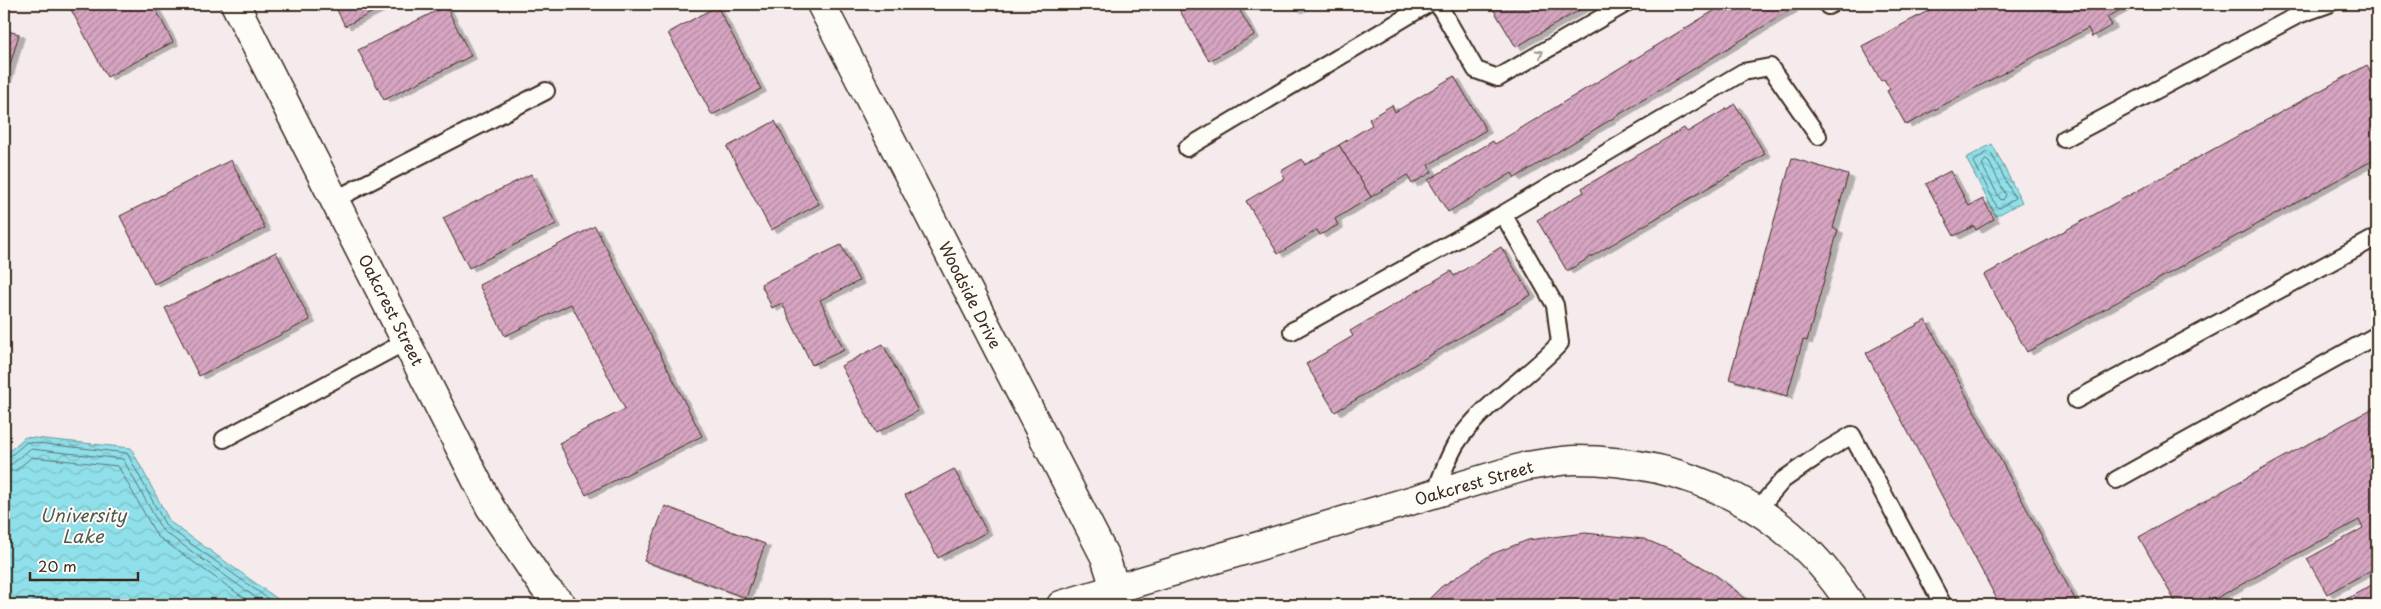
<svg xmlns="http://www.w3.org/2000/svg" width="2381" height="609" viewBox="0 0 2381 609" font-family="'Playpen Sans',sans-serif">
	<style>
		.water { fill: url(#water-waves); stroke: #6d9798 }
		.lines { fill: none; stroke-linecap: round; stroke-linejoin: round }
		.shore { stroke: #5d7370; stroke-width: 1 }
		.building { fill: url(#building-hatch); stroke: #3b2a1e; filter: url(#shadow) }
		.lane-casing { stroke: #3b2a1e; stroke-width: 20 }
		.street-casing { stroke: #3b2a1e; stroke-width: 31 }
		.lane { stroke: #fdfcf7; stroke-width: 16 }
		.street { stroke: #fdfcf7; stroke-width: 28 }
		.oneway { stroke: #9c938a }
		.labels { text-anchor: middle; stroke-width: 4; stroke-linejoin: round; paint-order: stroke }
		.street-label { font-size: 16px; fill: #3b2a1e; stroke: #fdfcf7 }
		.water-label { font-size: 18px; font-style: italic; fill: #505851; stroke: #fdfcf7 }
	</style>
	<defs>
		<pattern id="water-waves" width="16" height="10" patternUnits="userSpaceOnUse" patternTransform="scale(1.25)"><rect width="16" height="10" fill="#8fe0ea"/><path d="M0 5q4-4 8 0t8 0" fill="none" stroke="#7cc0c8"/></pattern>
		<pattern id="building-hatch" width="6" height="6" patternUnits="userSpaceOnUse" patternTransform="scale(1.25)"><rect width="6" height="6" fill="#d7a5c2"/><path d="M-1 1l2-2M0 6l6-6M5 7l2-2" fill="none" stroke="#b0879d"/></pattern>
		<filter id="shadow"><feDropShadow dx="5.5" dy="3" stdDeviation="0" flood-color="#0004"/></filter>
	</defs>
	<rect width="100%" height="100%" fill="#f5ebec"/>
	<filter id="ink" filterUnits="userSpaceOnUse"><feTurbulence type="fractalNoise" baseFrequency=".02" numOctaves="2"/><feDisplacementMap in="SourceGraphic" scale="10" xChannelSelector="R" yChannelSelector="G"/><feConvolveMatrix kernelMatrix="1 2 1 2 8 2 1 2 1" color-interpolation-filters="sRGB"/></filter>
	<g filter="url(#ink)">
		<g class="water">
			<polygon points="1992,144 2022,202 1996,216 1966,158"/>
			<polygon points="25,437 131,448 170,522 286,605 4,605 4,456"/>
		</g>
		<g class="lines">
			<g class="shore">
				<polygon points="1988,152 1991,153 2015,198 2000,208 1997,207 1974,162"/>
				<polygon points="1986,160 1989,162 2006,195 2003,200 2000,199 1982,165"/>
				<polyline points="4,459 8,458 27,442 127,453 166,526 277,605"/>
				<polyline points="4,466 12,464 30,449 123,459 162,530 266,605"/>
				<polyline points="4,473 16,470 32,457 118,466 157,536 254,605"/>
			</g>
		</g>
		<g class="building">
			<polygon points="68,4 153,4 173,42 107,77"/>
			<polygon points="334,4 389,4 345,26"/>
			<polygon points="1176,4 1236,4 1254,35 1209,61"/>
			<polygon points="1292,4 1306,4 1296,10"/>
			<polygon points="1490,4 1590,4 1516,47"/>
			<polygon points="1725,4 1788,4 1792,9 1515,178 1512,173 1448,212 1428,180 1493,141 1495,144"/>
			<polygon points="1941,4 2132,4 2107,17 2112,25 2092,37 2088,28 1906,125 1887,91 1890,89 1884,79 1881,81 1862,46"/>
			<polygon points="446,6 471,56 384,100 358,50"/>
			<polygon points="717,6 761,89 712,115 668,33"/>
			<polygon points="4,30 19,34 4,86"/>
			<polygon points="2367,65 2377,83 2377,158 2027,352 1984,275"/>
			<polygon points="1454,76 1486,130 1428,165 1432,172 1412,184 1407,175 1371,197 1339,145 1372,125 1369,119 1392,105 1395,112"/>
			<polygon points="1735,104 1765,154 1567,271 1537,220 1584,192 1582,188 1684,128 1687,132"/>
			<polygon points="775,121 819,204 771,230 727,147"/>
			<polygon points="1339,145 1371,197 1335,219 1338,225 1320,235 1317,230 1278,254 1246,201 1285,178 1281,171 1302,159 1305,165"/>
			<polygon points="1792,158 1848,175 1833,228 1838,230 1807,341 1803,340 1787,396 1729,379"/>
			<polygon points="231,160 265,228 154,284 120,216"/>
			<polygon points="1950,171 1969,206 1983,199 1994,219 1976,230 1974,226 1954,236 1926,184"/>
			<polygon points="531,174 556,224 469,268 443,218"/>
			<polygon points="595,226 702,436 586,495 559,443 625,409 571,304 505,336 479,285"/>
			<polygon points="841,245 859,281 820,300 844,350 812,365 782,303 772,308 761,284"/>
			<polygon points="1501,247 1531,295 1335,412 1306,364 1353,336 1350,331 1451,271 1454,276"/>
			<polygon points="276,252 310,320 199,376 165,308"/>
			<polygon points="1926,320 2078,605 2000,605 1866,353"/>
			<polygon points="883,344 918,411 876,433 841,366"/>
			<polygon points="2377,406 2377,567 2327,594 2307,559 2363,528 2359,520 2204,605 2177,605 2139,537"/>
			<polygon points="954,469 987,532 938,558 905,495"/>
			<polygon points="665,506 765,544 746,598 644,561"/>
			<polygon points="1585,533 1644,539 1678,553 1714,574 1741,595 1750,605 1423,605 1441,587 1492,554 1528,540"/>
			<polygon points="2377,582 2377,605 2336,605"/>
		</g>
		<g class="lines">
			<defs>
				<g id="lane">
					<polyline points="1438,4 1476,70 1498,78 1625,4"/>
					<polyline points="1828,6 1832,4"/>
					<polyline points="2064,139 2298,15 2329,4"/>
					<polyline points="1187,148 1428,4"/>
					<polyline points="334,200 546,91"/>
					<polyline points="1292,331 1503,214 1743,72 1770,67 1818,136"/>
					<polyline points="2076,400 2377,237"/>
					<polyline points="224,439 407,341"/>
					<polyline points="2116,480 2377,335"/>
					<path d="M1435,494C1441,477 1447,459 1456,444C1482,404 1528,378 1560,343L1555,305L1503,214"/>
					<polyline points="1757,510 1783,480 1820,454 1852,435 1943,605"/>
				</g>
				<g id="street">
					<polyline points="235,4 490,507 544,587 562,605"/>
					<polyline points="821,4 1105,557 1115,588"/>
					<path d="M1061,605L1527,466C1543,464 1560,460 1576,460C1689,460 1790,509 1851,605"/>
				</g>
			</defs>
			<use href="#lane" class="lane-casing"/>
			<use href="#street" class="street-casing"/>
			<use href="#lane" class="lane"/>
			<use href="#street" class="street"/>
		</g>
		<defs><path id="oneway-chevron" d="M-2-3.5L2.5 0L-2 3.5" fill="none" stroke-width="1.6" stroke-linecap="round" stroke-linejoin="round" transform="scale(1.25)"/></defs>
		<use class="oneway" href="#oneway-chevron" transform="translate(1540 53) rotate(-30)"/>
	</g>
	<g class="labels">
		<g class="street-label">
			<text transform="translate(970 295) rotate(63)" y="6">Woodside Drive</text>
			<text transform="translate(391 310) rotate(63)" y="6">Oakcrest Street</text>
			<text transform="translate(1474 483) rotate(-16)" y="6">Oakcrest Street</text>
		</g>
		<g class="water-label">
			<text x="83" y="522">University<tspan x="83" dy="21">Lake</tspan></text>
		</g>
	</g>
	<rect width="2381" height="609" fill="none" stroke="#fdfcf7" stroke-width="20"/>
	<rect x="10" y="10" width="2361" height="589" fill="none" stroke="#3b2a1e" stroke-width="2" filter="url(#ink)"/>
	<path d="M30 572v8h108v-8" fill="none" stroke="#3b2a1e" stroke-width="2.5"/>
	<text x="38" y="572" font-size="15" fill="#3b2a1e" stroke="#fdfcf7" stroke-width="4" paint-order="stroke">20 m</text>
</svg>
